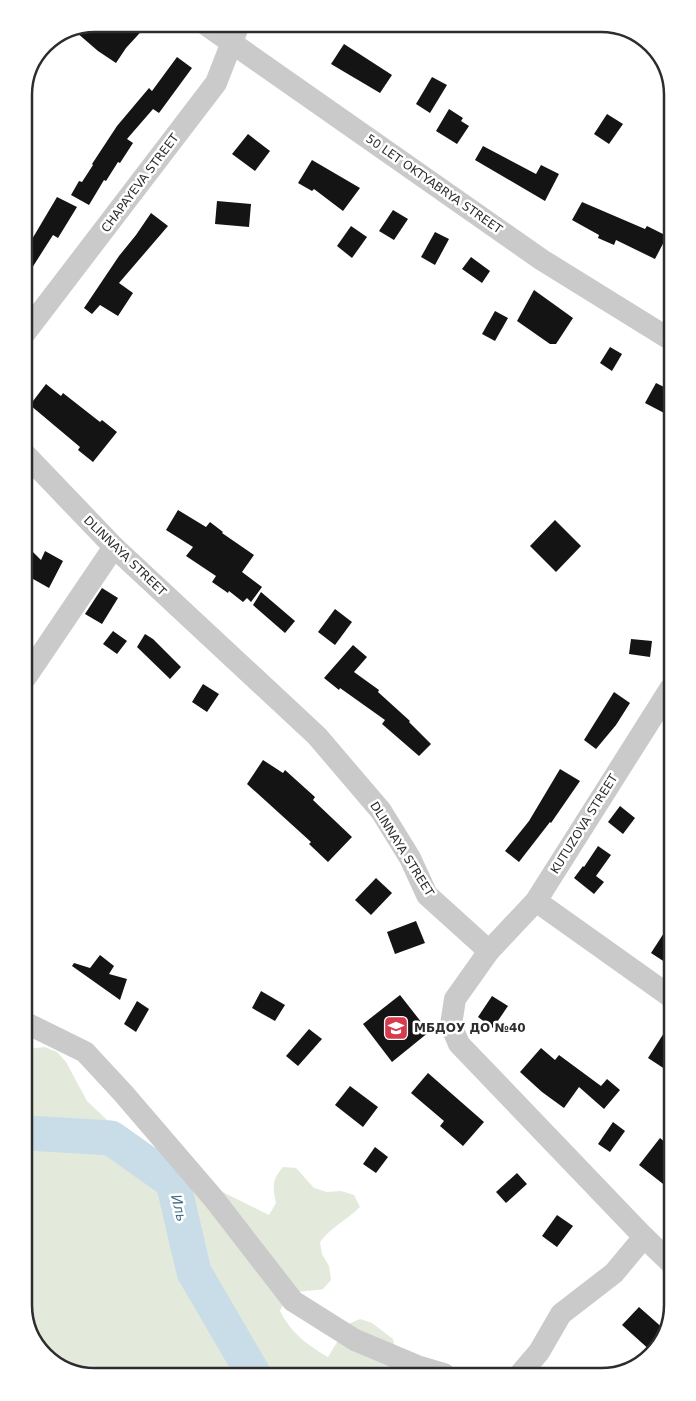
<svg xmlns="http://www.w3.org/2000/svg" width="696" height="1401" viewBox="0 0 696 1401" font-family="'DejaVu Sans',sans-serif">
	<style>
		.green { fill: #e3e9db }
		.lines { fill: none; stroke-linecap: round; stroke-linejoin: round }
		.river { stroke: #c8dde8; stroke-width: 35 }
		.building { fill: #141414 }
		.minor { stroke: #cacaca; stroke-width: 22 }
		.labels { text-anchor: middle; stroke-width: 5; stroke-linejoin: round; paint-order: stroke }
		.street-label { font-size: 12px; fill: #2d2d2d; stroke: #fff }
		.poi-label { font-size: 12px; font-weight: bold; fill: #2d2d2d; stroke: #fff; text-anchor: start }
		.water-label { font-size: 14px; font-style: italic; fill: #426f87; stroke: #fff }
		.rim { fill: none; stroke: #2d2d2d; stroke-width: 2.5 }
	</style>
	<rect width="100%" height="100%" fill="#fff"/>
	<path class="green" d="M45,1047L57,1052L66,1062L87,1101L106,1119L176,1169L269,1215L276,1203C273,1186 271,1181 283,1167L296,1168L314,1188L327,1192L341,1191L354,1195L360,1207C347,1220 331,1227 320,1242L322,1254L329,1266L331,1280L323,1289C300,1293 291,1287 280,1311C291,1333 307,1345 328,1357L348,1324L360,1319L372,1323L393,1339L400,1368L455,1369L459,1374L107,1377C96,1363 89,1363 73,1371L52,1363L29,1333L28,1049Z"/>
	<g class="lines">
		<polyline class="river" points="28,1133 111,1138 173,1182 194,1272 254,1375"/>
	</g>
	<g class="building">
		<polygon points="96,24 148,24 126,48 116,63 98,51 76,32"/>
		<polygon points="344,44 392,75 380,93 331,64"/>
		<polygon points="177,57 192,68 159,113 153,109 127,139 133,143 120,163 118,162 106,181 104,180 89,205 71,195 79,181 82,182 93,165 92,164 117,126 149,88 152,91"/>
		<polygon points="432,77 447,85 430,113 416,104"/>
		<polygon points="449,109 463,118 461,121 469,126 457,144 436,131"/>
		<polygon points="607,114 623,124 609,144 594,134"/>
		<polygon points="248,134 270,151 255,171 232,154"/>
		<polygon points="483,146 536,174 541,165 559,174 545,201 475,160"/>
		<polygon points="312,160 360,188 343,211 314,189 312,191 298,183"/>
		<polygon points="57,197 77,207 58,238 53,235 25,279 25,251"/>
		<polygon points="217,201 251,204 249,227 215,224"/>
		<polygon points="582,202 645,229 647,226 667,236 655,259 616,240 614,245 598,238 599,235 572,220"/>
		<polygon points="393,210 408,219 394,240 379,231"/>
		<polygon points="151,213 168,226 119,283 133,293 118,316 100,305 92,314 84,308 119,256 136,235"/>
		<polygon points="351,226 367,237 352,258 337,246"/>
		<polygon points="435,232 449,239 435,265 421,257"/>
		<polygon points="471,257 490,271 482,283 462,269"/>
		<polygon points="534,290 573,318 556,344 550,344 517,321"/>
		<polygon points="495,311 508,318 495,341 482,334"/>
		<polygon points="610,347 622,354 612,371 600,363"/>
		<polygon points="656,383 668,389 668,415 645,403"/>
		<polygon points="46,384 61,396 63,393 100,422 102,420 117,432 93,462 78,450 80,447 30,405"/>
		<polygon points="178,510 206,527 210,522 223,532 222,533 254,555 242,572 262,587 251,602 247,598 243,602 229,591 228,593 212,582 216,576 186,556 193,547 166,530"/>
		<polygon points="555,520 581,546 556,572 530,546"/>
		<polygon points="26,545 41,560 45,551 63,561 49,588 26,575"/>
		<polygon points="102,588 118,598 102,624 85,614"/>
		<polygon points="261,592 295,621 285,633 253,605"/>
		<polygon points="335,609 352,622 335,645 318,632"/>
		<polygon points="113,631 127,641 117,654 103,644"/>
		<polygon points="145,634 153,639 181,667 170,679 137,647"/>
		<polygon points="631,639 652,641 650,657 629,654"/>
		<polygon points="353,645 367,657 354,672 379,690 378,692 410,721 409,722 431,744 419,756 382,724 385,720 340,688 339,690 324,678"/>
		<polygon points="203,684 219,694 207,712 192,702"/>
		<polygon points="614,692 630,703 616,725 596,749 584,740"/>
		<polygon points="263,760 283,773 285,770 315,797 313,800 352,837 328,862 309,844 311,842 247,784"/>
		<polygon points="560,769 580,781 551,823 550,822 519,862 505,851 529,821"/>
		<polygon points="620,806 635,818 623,834 608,822"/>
		<polygon points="598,846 611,855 596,876 604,882 594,894 574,878 583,866 584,867"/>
		<polygon points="376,878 392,893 371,915 355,900"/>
		<polygon points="416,921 425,943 395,954 387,932"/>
		<polygon points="671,922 671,966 651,953"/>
		<polygon points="100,955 114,966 109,974 127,979 120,1000 72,966 74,963 90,968"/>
		<polygon points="261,991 285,1005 275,1021 252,1008"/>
		<polygon points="400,995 429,1032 392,1062 363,1024"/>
		<polygon points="492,996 508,1006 493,1028 478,1017"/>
		<polygon points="137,1001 149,1009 136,1032 124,1024"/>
		<polygon points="671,1022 671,1073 648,1058"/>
		<polygon points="309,1029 322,1039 298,1066 286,1056"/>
		<polygon points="541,1048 555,1060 559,1055 601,1086 607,1079 620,1090 604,1109 579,1087 564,1108 542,1092 520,1072"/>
		<polygon points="428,1073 484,1122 463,1146 440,1126 444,1121 411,1093"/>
		<polygon points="350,1086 378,1107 363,1127 335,1105"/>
		<polygon points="613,1122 625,1131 610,1152 598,1144"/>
		<polygon points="660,1138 672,1148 672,1191 639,1165"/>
		<polygon points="375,1147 388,1157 376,1173 363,1164"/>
		<polygon points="517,1173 527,1184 506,1203 496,1192"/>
		<polygon points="557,1215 573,1226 557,1247 542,1236"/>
		<polygon points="639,1307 665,1330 660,1346 652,1352 622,1325"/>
	</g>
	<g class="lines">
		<g class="minor">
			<polyline points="205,24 542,260 668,338"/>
			<polyline points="25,333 216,83 239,24"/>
			<polyline points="25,454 114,547 317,736 381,811 410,858 427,895 489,951"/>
			<polyline points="26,677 114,547"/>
			<polyline points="670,689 536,901 489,951 455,999 451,1025 459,1044 644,1237 672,1264"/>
			<polyline points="536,901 671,997"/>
			<polyline points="28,1024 85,1052 123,1093 214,1199 293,1301 355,1340 417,1366 444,1374"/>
			<polyline points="521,1373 539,1352 561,1314 614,1273 644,1237"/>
		</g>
	</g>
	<defs>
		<symbol id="school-square" viewBox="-11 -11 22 22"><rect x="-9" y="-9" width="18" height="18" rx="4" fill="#d63c4e" stroke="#fff"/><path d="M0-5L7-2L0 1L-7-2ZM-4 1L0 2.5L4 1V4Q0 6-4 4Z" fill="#fff"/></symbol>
	</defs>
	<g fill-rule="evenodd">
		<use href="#school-square" x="382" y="1014" width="28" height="28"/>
	</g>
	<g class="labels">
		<g class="street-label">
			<text transform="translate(140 183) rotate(-53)" y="4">CHAPAYEVA STREET</text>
			<text transform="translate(434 184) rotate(35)" y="4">50 LET OKTYABRYA STREET</text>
			<text transform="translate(125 556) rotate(44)" y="4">DLINNAYA STREET</text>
			<text transform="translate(584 824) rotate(-58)" y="4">KUTUZOVA STREET</text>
			<text transform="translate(402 849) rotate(58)" y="4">DLINNAYA STREET</text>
		</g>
		<g class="poi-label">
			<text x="414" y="1032">МБДОУ ДО №40</text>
		</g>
		<g class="water-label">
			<text transform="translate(179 1208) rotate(77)" y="5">Иль</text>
		</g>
	</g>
	<path d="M0 0H696V1401H0ZM95 32H601A63 63 0 0 1 664 95V1305A63 63 0 0 1 601 1368H95A63 63 0 0 1 32 1305V95A63 63 0 0 1 95 32Z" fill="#fff" fill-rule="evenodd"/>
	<path class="rim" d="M95 32H601A63 63 0 0 1 664 95V1305A63 63 0 0 1 601 1368H95A63 63 0 0 1 32 1305V95A63 63 0 0 1 95 32Z"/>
</svg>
